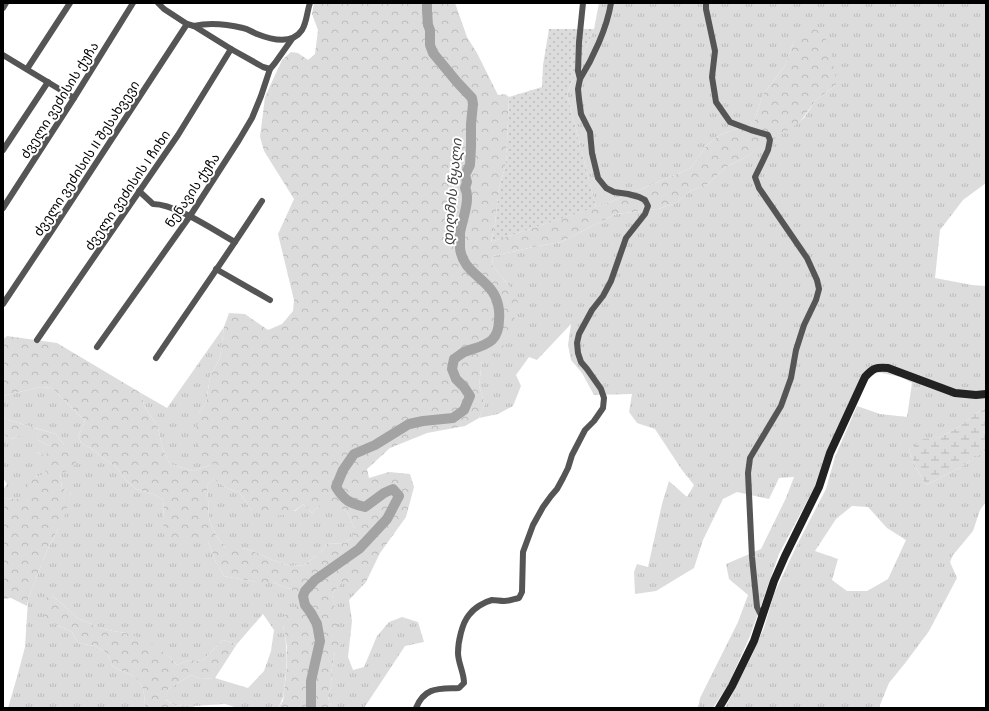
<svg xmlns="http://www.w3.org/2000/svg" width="989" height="711" viewBox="0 0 989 711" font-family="Karla,'Noto Sans Georgian',sans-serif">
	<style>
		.grass { fill: url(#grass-tufts); fill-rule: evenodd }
		.forest { fill: url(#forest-crowns); fill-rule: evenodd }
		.wetland { fill: url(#wetland-marsh) }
		.garden { fill: url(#garden-dots) }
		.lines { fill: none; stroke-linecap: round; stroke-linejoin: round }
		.river { stroke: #a3a3a3; stroke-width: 10 }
		.street { stroke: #555; stroke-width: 6 }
		.secondary { stroke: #222; stroke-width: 8 }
		.labels { text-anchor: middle; stroke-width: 4; stroke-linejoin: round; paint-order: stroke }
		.street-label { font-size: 13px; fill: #000; stroke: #fff }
		.water-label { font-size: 14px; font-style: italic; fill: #444; stroke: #fff }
	</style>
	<defs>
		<pattern id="grass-tufts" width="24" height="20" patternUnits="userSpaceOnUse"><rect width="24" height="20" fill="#dcdcdc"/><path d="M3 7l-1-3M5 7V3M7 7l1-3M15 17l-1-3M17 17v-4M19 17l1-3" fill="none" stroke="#bbb"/></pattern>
		<pattern id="forest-crowns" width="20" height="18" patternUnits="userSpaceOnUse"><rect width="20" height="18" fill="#dcdcdc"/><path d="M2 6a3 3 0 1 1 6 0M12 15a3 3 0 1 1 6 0" fill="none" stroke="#bbb"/></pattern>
		<pattern id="wetland-marsh" width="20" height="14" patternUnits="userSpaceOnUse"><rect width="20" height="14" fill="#dcdcdc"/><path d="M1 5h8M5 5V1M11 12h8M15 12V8" fill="none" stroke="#bbb"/></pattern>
		<pattern id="garden-dots" width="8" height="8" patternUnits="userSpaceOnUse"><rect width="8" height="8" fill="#dcdcdc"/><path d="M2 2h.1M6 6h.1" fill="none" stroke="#bbb" stroke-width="1.8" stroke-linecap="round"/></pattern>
	</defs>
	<rect width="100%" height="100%" fill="#fff"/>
	<g class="grass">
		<path d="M599,3H986V183L963,200L940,230L935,278L972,285L986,286V408L981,410L957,428L940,437L923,440L909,450L915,466L926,485L961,467L986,450V502L980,510L973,531L953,555L950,562L957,578L929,631L906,662L889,683L880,705V708H725L752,655L764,628L774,594L796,547L826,489L835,457L857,406L880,414L907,417L912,383L901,377L877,372L870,378L860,380L823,461L814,488L779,554L750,636L729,683L713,708H698L700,698L738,622L748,595L729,579L726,564L761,549L786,498L794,477L779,478L769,499L737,492L723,499L703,540L694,568L656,591L635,594L634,572L637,564L648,567L662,504L669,481L687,497L694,485L682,470L655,429L637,423L629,412L632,394L594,395L582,373L571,360L568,345L571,324L537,360L529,357L516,375L521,386L513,406L498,414L479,418L485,404L479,386L482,360L509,286L492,265L493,256L533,247L561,242L616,214L658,209L676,203L690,191L708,184L726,167L746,157L804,118L815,101L837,84L794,41L785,66L763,94L754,122L720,135L707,145L691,168L610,202L596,207L567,94L594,29ZM852,506L868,507L887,528L906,540L888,579L867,591H847L832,580L838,559L815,551L836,519Z"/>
		<polygon points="224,327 220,358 210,377 206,403 199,413 213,464 193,471 170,464 163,450 158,428 144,405 141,393 167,408"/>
		<path d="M40,387L52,388L85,421L78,437L82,444L91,448L103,458L117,468L126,480L136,489L153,494L164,500L163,521L183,542H208L216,562L224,576L256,582H273L281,586L291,589L298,596L297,606L283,625C287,646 288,660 285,681C284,692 284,698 278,708H238L225,704L194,706L174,705L165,699L168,689L191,675L201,679L215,678L248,688L264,671L271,651L274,630L263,614L237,644L223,640L202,661L190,660L177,665L170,657L126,633L113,631L104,629L77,618L60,602L52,596L51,622L72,632L78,643L95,646L107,653L113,667C119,670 127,673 133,676C144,682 145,697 145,708H8L17,677L25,647L28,600L45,555L58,529L67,505L71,493L62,488L60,473L64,445L56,434L35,428L38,440L49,446L50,452L44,455L37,452L49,473L35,477L34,499H19L3,498V490L7,484L3,478V434L12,439L34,428L3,418V396Z"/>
		<polygon points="214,479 227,488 239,492 252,511 295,511 303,504 312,513 327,498 348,513 354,528 354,535 345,543 327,544 321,552 304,565 291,566 270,559 253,551 242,548 226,548 217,537 209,519 208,499 207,485"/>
		<polygon points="342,582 366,582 349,600 352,621 348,657 353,670 364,667 377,636 389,622 402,617 418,622 424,642 405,646 364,708 330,708 328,695 332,684 331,673 335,652 335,611 332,594"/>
	</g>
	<g class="forest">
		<path d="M314,3H455L467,37L477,53L498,95L505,94L509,97L506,164L499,188L495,224L491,242L610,202L691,168L707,145L720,135L754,122L763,94L785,66L794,41L804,25L819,31L829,43L837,84L815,101L803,118L793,127L746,157L726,167L708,184L690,191L676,203L658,209L616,214L561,242L533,247L493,256L492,265L509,286L519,304L511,331L500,352L482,360L479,386L485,404L479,418L465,426L427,433L390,448L367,469L369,478L389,472L410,474L414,487L406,517L380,553L366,582H342L332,594L342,644L335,652L331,673L332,684L328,695L330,708H278L283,701L287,665V647L283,625V617L297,606V596L291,589L281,586L273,582H256L224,576L216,562L208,542H183L165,540L163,521L164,500L153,494L136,489L126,480L117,468L103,458L91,448L82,444L78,437L85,421L52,388L40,387L3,396V340L7,336L57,343L141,393L144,405L158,428L163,450L170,464L193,471L213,464L199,453L196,435L199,413L206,403L210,377L220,358L224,327L229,313L245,314L268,330L282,324L293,311L294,300L278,234L294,199L264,151L260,137L265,97L282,60L291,52L298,53L308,60L315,54L318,30L312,14ZM214,479L227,488L239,492L252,511C275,515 284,521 303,504L312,513L327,499L348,513L354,528V535L345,543L327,544L321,552L304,565L291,566L270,559L253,551L242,548H226L217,537L209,519L208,499L207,485Z"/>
		<polygon points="3,418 34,428 56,434 64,445 73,452 76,463 71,470 60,473 62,488 71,493 62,525 58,529 45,555 28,600 27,606 11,598 3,599 3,498 19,499 34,498 27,485 35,477 48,473 40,467 36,452 44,455 49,452 49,446 38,440 34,428 23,435 11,439 3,434"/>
		<path d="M52,596L60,602L77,618L104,629L113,631L126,633L144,639L170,657L177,665L190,660L202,661L223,640L237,644L215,678L201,679L191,675L168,689L166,700L174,705L194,706L193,708H145C145,697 144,682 133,676C127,673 119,670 113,667L107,653L95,646L78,643L72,632L51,622L44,615L45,598Z"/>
	</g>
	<polygon class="wetland" points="986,408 986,450 961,467 926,485 915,466 909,450 923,439 940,437 957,428 981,410"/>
	<polygon class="garden" points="549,29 594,29 567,94 596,207 491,242 495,224 499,188 506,164 509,97 542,87 543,65"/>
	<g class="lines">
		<path class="river" d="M311,708V681L320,641L317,624L311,613L305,605L303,596L305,591L315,580L359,549L387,519L399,496L393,489L384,493L365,507C349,503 345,501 336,487L343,470L354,454L375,445L409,424L423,421L453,418L464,410L470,396L464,387L456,379L452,369L454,359C457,357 461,354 464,352C474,348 484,347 492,340C497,335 499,327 499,320C500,311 498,299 492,291C481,276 462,269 460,248C460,243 460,237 460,233C462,220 471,199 465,188L467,182L465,175L470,165L471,147V124L473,104L472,98L457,82L433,53L430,45V30L428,25L427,11V3"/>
		<g class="street">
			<polyline points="158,3 164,9 187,24 194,26 231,49 263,67 270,69"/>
			<polyline points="706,3 706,9 715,51 712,77 716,102 730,122 751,130 768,135 770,140 768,150 755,177 759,188 807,258 817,280 819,289 816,300 804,325 796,350 791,378 781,406 750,458 748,473 752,557 757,607 762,617"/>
			<polyline points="3,8 6,3"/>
			<path d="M194,26C211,22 226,24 243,28C248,29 252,32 257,34C272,40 292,45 302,30C307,22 307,11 310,3"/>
			<polyline points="3,55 74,98"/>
			<polyline points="27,69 70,3"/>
			<path d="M580,79C593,58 607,28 611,3"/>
			<polyline points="3,150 48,82"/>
			<path d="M139,191L153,204C176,204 215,231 235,242"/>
			<polyline points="3,208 74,98 133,3"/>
			<polyline points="216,269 270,300"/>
			<polyline points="3,304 51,232 187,24"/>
			<polyline points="37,340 178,135 231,49"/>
			<polyline points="97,347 190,216 239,140 252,118 261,96 270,69 275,63 292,39"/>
			<path d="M156,358C191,306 228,254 262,201"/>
			<path d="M416,708C425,686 440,689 459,688L464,683C464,672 458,663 458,653C458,642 462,623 469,615C474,608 484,602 492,600C496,600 500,601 504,601C510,601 514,599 519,598L522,592L523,552L533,525L543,507L551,496L557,489L563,478L568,468L572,455L585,430L594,421L603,408L604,398L601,389L587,369L581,362L578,353L577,343L579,334L592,310L603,296L611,281L626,238L645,214L648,206L645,200L639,197L628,194L614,192L606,188L598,178L592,153L590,132L581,114L579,99L578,89L580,79L578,71L579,42L583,3"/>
		</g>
		<path class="secondary" d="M719,708L732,686L754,641L774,581L785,556L819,487L830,453L865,377C873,368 876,367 888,368L955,393L976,395L986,394"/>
	</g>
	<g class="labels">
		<g class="street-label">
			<text transform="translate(59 100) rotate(-58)" y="5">ძველი ვეძისის ქუჩა</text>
			<text transform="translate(86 158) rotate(-57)" y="5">ძველი ვეძისის II შესახვევი</text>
			<text transform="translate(127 190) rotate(-56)" y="5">ძველი ვეძისის I ჩიხი</text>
			<text transform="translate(192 190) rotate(-56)" y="5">ნენავის ქუჩა</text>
		</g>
		<g class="water-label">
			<text transform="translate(452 192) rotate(-85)" y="5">დიღმის წყალი</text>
		</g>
	</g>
	<rect width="989" height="711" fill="none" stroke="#000000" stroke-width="8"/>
</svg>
